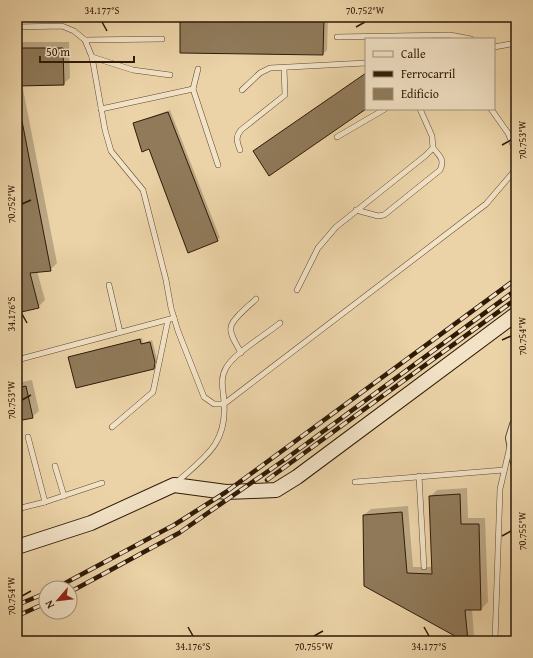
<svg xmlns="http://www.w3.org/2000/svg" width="533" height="658" viewBox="0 0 533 658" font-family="'Gentium Book Plus',serif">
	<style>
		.shadow { fill: #0003 }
		.building { fill: #907a5a; stroke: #2e1a07 }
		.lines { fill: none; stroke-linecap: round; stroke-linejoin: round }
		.service-casing { stroke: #5d482f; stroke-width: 6 }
		.tertiary-casing { stroke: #5d482f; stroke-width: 14 }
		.secondary-casing { stroke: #2e1a07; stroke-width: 16 }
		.service { stroke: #f2e2c6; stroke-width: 5 }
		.tertiary { stroke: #f2e2c6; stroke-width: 12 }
		.secondary { stroke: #f2e2c6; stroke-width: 14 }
		.rail-casing { stroke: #2e1a07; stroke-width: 4.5 }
		.rail { stroke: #f2e2c6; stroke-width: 3; stroke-dasharray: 9; stroke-linecap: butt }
		.ticks { fill: none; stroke: #2e1a07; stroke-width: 1.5 }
		.neatline { fill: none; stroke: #2e1a07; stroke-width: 1.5 }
		.ticks-label { font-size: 10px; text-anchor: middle; fill: #2e1a07 }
	</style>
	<rect width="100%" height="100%" fill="#ebd3a7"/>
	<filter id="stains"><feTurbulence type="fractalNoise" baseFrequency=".005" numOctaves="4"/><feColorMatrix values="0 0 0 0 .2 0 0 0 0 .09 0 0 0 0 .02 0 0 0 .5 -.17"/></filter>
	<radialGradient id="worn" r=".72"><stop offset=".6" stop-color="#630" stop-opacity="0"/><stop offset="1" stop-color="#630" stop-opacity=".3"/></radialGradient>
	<g class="shadow">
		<polygon points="181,17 328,17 327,50 323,54"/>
		<polygon points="17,42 69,42 70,78 63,84 22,84 57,263 50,270 37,271 45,300 38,307 17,312"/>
		<polygon points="170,110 220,238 189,251 150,148 134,123"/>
		<polygon points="142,338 143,343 152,340 157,359 153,368 69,357"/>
		<polygon points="32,380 39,411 32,417 17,420 17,383"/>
		<polygon points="467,488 468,518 485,518 488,602 481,609 472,609 474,636 469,641 466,641 365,586 364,515 371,509 408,506 413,567 433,567 430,497 437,490"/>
	</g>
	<g class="building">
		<polygon points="180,17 324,17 323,55 180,53"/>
		<polygon points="17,48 63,48 64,85 17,86"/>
		<polygon points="366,73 366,109 269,176 253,151"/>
		<polygon points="168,112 218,241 188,253 149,149 142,152 133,123"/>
		<polygon points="17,121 22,121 51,271 30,273 39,308 17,313"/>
		<polygon points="140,339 141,344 150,342 155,362 154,369 76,388 68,357"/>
		<polygon points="26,386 33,418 17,421 17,388"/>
		<polygon points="460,494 461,524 479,524 481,610 465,610 468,641 464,641 364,586 363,515 402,512 407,573 432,574 429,496"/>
	</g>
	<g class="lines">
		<defs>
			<g id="service">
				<polyline points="17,27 62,26 74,31 85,40 92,57 105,130 111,151 143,190 166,280 171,308 178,331 204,397 214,404 224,404 486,204 516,169"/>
				<polyline points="337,37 450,35 471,39"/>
				<polyline points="85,40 162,39"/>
				<polyline points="494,47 516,43"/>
				<polyline points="92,57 133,70 170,75"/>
				<polyline points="198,69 193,89 218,165"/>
				<polyline points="242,90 260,73 270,68 366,63"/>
				<polyline points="101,109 193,89"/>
				<polyline points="491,109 508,133 516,152"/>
				<polyline points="337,137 385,109"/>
				<path d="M240,150C237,142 235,137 241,130L285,95L284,68"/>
				<path d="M356,210L378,216L384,215L440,170C445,160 440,156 433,148"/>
				<polyline points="109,285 120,332"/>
				<polyline points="297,290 318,248 336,227 425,156 433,148 432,136 420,109"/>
				<path d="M241,353C238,346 229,335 231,327C232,319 250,305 256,299"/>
				<polyline points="17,360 174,318"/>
				<polyline points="112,427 153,392 168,320"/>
				<polyline points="28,437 45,502"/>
				<polyline points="55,466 64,496"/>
				<polyline points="419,476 424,567"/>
				<polyline points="355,482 504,470"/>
				<path d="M176,483C203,458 227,445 224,404C224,391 219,380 226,368C233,354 267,334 280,323"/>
				<polyline points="17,509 45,502 102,483"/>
				<polyline points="495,641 500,489 510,446"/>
			</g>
			<polyline id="tertiary" points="516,425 512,438 516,460"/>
			<polyline id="secondary" points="17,547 91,523 174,485 226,492 252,491 276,490 297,477 516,314"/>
		</defs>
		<use href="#service" class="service-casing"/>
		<use href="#tertiary" class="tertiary-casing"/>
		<use href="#secondary" class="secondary-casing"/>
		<use href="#service" class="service"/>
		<use href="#tertiary" class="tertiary"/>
		<use href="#secondary" class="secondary"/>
		<defs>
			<g id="rail">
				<polyline points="267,480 516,299"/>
				<polyline points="56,588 174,525 226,492 516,279"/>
				<polyline points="70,592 179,533 287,458 516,290"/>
				<polyline points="17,605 46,593"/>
				<polyline points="17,616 46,603"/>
			</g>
		</defs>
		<use href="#rail" class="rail-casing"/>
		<use href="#rail" class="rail"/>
	</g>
	<path class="ticks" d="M102,22L107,31M356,27L365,22M502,145L511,140M22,204L31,200M22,314L27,323M502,340L511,336M22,400L31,395M502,536L511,531M22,596L31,591M188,627L193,636M424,627L429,636M314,636L323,631"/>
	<rect width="533" height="658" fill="none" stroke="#ebd3a7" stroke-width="44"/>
	<rect x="365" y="38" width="130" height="72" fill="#f2e2c6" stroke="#a4927a"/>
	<rect x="373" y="51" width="20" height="6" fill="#f2e2c6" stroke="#a4927a"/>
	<text x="401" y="58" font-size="12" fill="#2e1a07">Calle</text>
	<rect x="373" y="71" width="20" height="6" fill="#2e1a07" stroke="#a4927a"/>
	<text x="401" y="78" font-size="12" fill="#2e1a07">Ferrocarril</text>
	<rect x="373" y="88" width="20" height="12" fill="#907a5a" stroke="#a4927a"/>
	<text x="401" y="98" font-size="12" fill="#2e1a07">Edificio</text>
	<g transform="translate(58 600) rotate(242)"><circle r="19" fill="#f2e2c6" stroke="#a4927a"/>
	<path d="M0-3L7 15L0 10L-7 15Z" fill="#8f2418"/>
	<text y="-6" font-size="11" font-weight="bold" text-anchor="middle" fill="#2e1a07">N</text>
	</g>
	<path d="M40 56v6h94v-6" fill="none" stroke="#2e1a07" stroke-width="2"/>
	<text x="46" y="56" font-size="12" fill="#2e1a07" stroke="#f2e2c6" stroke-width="3" paint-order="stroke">50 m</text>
	<rect x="22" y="22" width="489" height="614" class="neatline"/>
	<g class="ticks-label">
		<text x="102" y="14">34.177°S</text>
		<text x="365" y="14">70.752°W</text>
		<text transform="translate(522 140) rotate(-90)" y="4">70.753°W</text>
		<text transform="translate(11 204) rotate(-90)" y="4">70.752°W</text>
		<text transform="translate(11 314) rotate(-90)" y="4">34.176°S</text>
		<text transform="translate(522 336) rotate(-90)" y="4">70.754°W</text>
		<text transform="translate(11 400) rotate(-90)" y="4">70.753°W</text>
		<text transform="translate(522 531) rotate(-90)" y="4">70.755°W</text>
		<text transform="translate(11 596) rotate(-90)" y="4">70.754°W</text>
		<text x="193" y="650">34.176°S</text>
		<text x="314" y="650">70.755°W</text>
		<text x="429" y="650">34.177°S</text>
	</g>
	<rect width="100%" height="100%" filter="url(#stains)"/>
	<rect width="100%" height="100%" fill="url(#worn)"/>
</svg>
